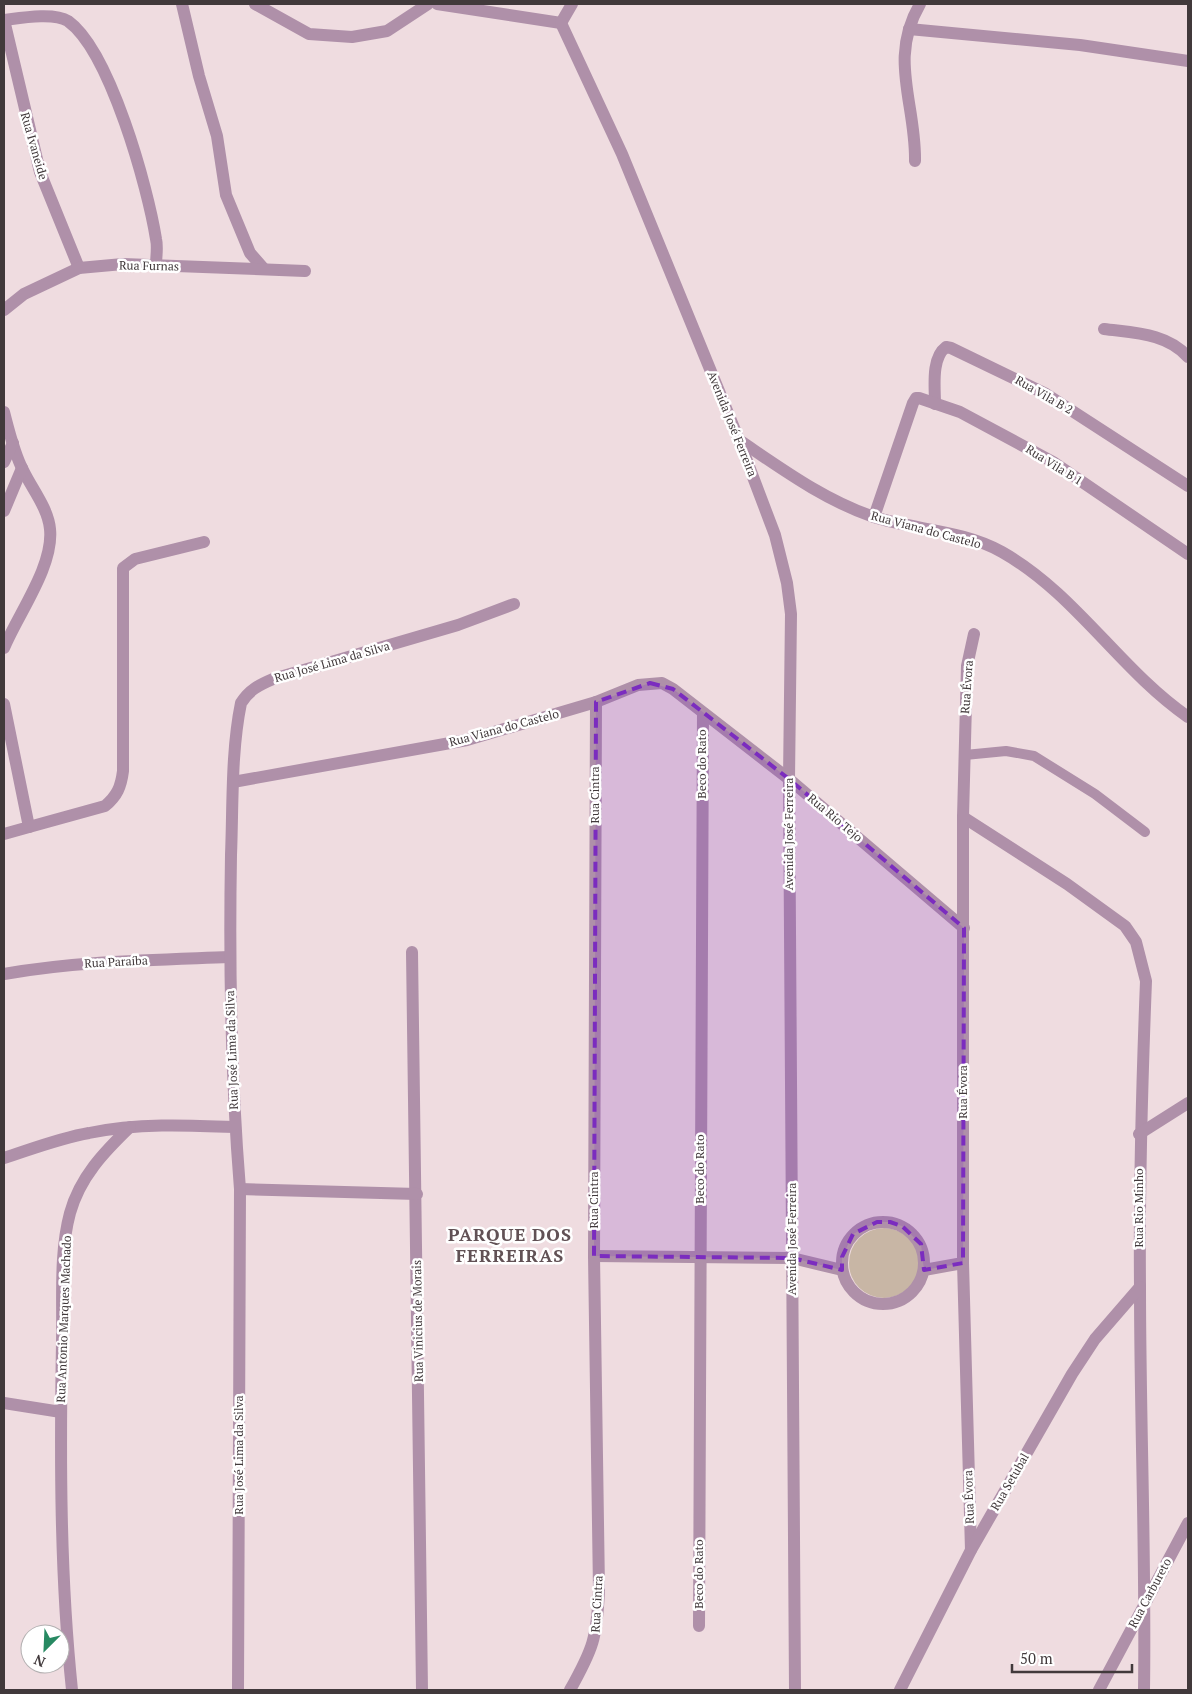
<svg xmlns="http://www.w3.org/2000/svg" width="1192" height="1694" viewBox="0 0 1192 1694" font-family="'PT Serif',serif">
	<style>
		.green { fill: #c8b6a5 }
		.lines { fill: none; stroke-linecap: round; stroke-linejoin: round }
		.service { stroke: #af90a9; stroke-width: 10 }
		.minor { stroke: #af90a9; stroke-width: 12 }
		.marked { fill: #7b2cbf; fill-opacity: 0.2; stroke: #7b2cbf; stroke-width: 4; stroke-dasharray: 10 6; stroke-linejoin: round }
		.labels { text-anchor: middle; stroke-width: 5; stroke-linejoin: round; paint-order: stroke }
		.street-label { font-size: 12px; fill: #41393b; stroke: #fff }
		.district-label { font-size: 18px; font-weight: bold; letter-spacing: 1px; fill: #615155; stroke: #fff }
	</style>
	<rect width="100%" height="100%" fill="#efdce0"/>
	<circle class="green" cx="884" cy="1263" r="35"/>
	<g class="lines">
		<polyline class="service" points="965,755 1006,751 1034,756 1095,794 1145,832"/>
		<g class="minor">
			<polyline points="182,4 199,76 217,136 226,195 250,253 264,269"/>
			<polyline points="255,4 309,34 352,37 387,31 428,4"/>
			<polyline points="437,4 561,23 572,4"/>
			<path d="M4,20C20,18 54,12 68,21C110,51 148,188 156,239C158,247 156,257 156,265"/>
			<polyline points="4,20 40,172 79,268"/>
			<polyline points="561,23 622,154 739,440 775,535 787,583 791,614 789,779 795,1690"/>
			<polyline points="909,29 1080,45 1188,61"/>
			<path d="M915,161C916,103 888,59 920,4"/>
			<polyline points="4,310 24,294 79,268 123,264 305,271"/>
			<path d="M1104,329C1134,333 1167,333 1188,357"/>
			<path d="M935,404C935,387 931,358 946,347L951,348L1046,394L1188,486"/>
			<path d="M4,412C9,431 14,453 23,470C32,489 48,508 50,529C54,566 18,614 4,648"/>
			<path d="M739,440C782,469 824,500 874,517C915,530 963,530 1002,552C1076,594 1119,669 1188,717"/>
			<polyline points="4,462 13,443"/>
			<polyline points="4,511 22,468"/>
			<polyline points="874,517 913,403 916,398 919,398 960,412 1053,462 1188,554"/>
			<polyline points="4,704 29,827 4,834"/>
			<polyline points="233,782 467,740 596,702 638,685 662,683 673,689 789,779 964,928"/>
			<path d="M963,817L1067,884L1125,926L1136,942L1146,981C1142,1083 1139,1184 1140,1286C1140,1421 1146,1556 1144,1690"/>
			<path d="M29,827L105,806C117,796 121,787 123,771V568L135,559L204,542"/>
			<polyline points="412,952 422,1690"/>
			<path d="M4,974C78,961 153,960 229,957"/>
			<polyline points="1139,1134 1188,1103"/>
			<path d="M4,1158C32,1149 60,1138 89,1133C137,1123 186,1125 235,1127"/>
			<polyline points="240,1189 417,1194"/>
			<circle cx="883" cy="1263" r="41"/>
			<polyline points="594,1256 792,1258 842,1270"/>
			<polyline points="924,1270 963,1263"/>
			<polyline points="4,1403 61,1412"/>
			<polyline points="971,1550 963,1263 963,817 967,666 974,634"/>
			<polyline points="699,1626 703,713"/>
			<path d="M72,1690C60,1575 60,1457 62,1342C63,1300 59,1254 70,1213C80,1177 104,1152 130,1127"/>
			<path d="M238,1690L240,1189C231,1078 229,967 231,855C233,805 231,752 241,703C249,690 259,685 273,679L458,625L514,604"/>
			<path d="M570,1690C593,1649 597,1638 599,1590L594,1256L596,702"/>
			<polyline points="900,1690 971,1550 1072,1374 1095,1339 1140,1287"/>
			<polyline points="1099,1690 1188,1523"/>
		</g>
	</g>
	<path class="marked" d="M650,683L673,689L789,779L964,928L963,1263L924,1270L921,1244L902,1226L890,1222H877L853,1234L842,1257V1270L792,1258L594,1256L596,702Z"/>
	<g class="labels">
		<g class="street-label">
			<text transform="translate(34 146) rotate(74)" y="4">Rua Ivaneide</text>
			<text transform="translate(149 266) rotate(1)" y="4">Rua Furnas</text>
			<text transform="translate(1044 395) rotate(30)" y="4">Rua Vila B 2</text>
			<text transform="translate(732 424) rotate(68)" y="4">Avenida José Ferreira</text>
			<text transform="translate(1054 465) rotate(32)" y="4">Rua Vila B 1</text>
			<text transform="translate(926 530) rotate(15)" y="4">Rua Viana do Castelo</text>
			<text transform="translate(332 662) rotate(-16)" y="4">Rua José Lima da Silva</text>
			<text transform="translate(967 687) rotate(-86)" y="4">Rua Évora</text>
			<text transform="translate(504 728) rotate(-15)" y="4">Rua Viana do Castelo</text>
			<text transform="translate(702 764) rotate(-90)" y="4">Beco do Rato</text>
			<text transform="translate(595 795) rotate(-90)" y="4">Rua Cintra</text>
			<text transform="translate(835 818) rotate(40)" y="4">Rua Rio Tejo</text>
			<text transform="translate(789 834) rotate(-90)" y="4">Avenida José Ferreira</text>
			<text transform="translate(116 962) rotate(-3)" y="4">Rua Paraíba</text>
			<text transform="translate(232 1050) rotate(-92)" y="4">Rua José Lima da Silva</text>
			<text transform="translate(963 1092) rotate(-90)" y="4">Rua Évora</text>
			<text transform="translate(700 1169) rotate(-90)" y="4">Beco do Rato</text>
			<text transform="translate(594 1200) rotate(-90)" y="4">Rua Cintra</text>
			<text transform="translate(1139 1208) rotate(-90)" y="4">Rua Rio Minho</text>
			<text transform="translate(792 1239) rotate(-90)" y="4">Avenida José Ferreira</text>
			<text transform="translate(64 1319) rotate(-88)" y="4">Rua Antonio Marques Machado</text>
			<text transform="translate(418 1321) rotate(-91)" y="4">Rua Vinicius de Morais</text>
			<text transform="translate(239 1455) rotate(-90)" y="4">Rua José Lima da Silva</text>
			<text transform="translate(1010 1482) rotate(-60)" y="4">Rua Setubal</text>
			<text transform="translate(969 1497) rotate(-92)" y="4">Rua Évora</text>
			<text transform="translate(699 1574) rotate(-90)" y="4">Beco do Rato</text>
			<text transform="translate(1150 1593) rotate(-62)" y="4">Rua Carbureto</text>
			<text transform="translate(597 1604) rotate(-87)" y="4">Rua Cintra</text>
		</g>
		<g class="district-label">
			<text x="510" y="1241">PARQUE DOS<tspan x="510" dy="21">FERREIRAS</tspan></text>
		</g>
	</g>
	<rect width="1192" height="1694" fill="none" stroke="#41393b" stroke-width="10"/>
	<g transform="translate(45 1649) rotate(204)"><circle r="24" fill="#ffffff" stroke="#b3b0b1"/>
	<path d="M0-4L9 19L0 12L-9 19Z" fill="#278962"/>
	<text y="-8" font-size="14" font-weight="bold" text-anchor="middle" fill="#41393b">N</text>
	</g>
	<path d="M1012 1664v8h120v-8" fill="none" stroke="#41393b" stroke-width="2.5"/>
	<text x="1020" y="1664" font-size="15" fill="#41393b" stroke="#ffffff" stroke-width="4" paint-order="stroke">50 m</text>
</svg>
